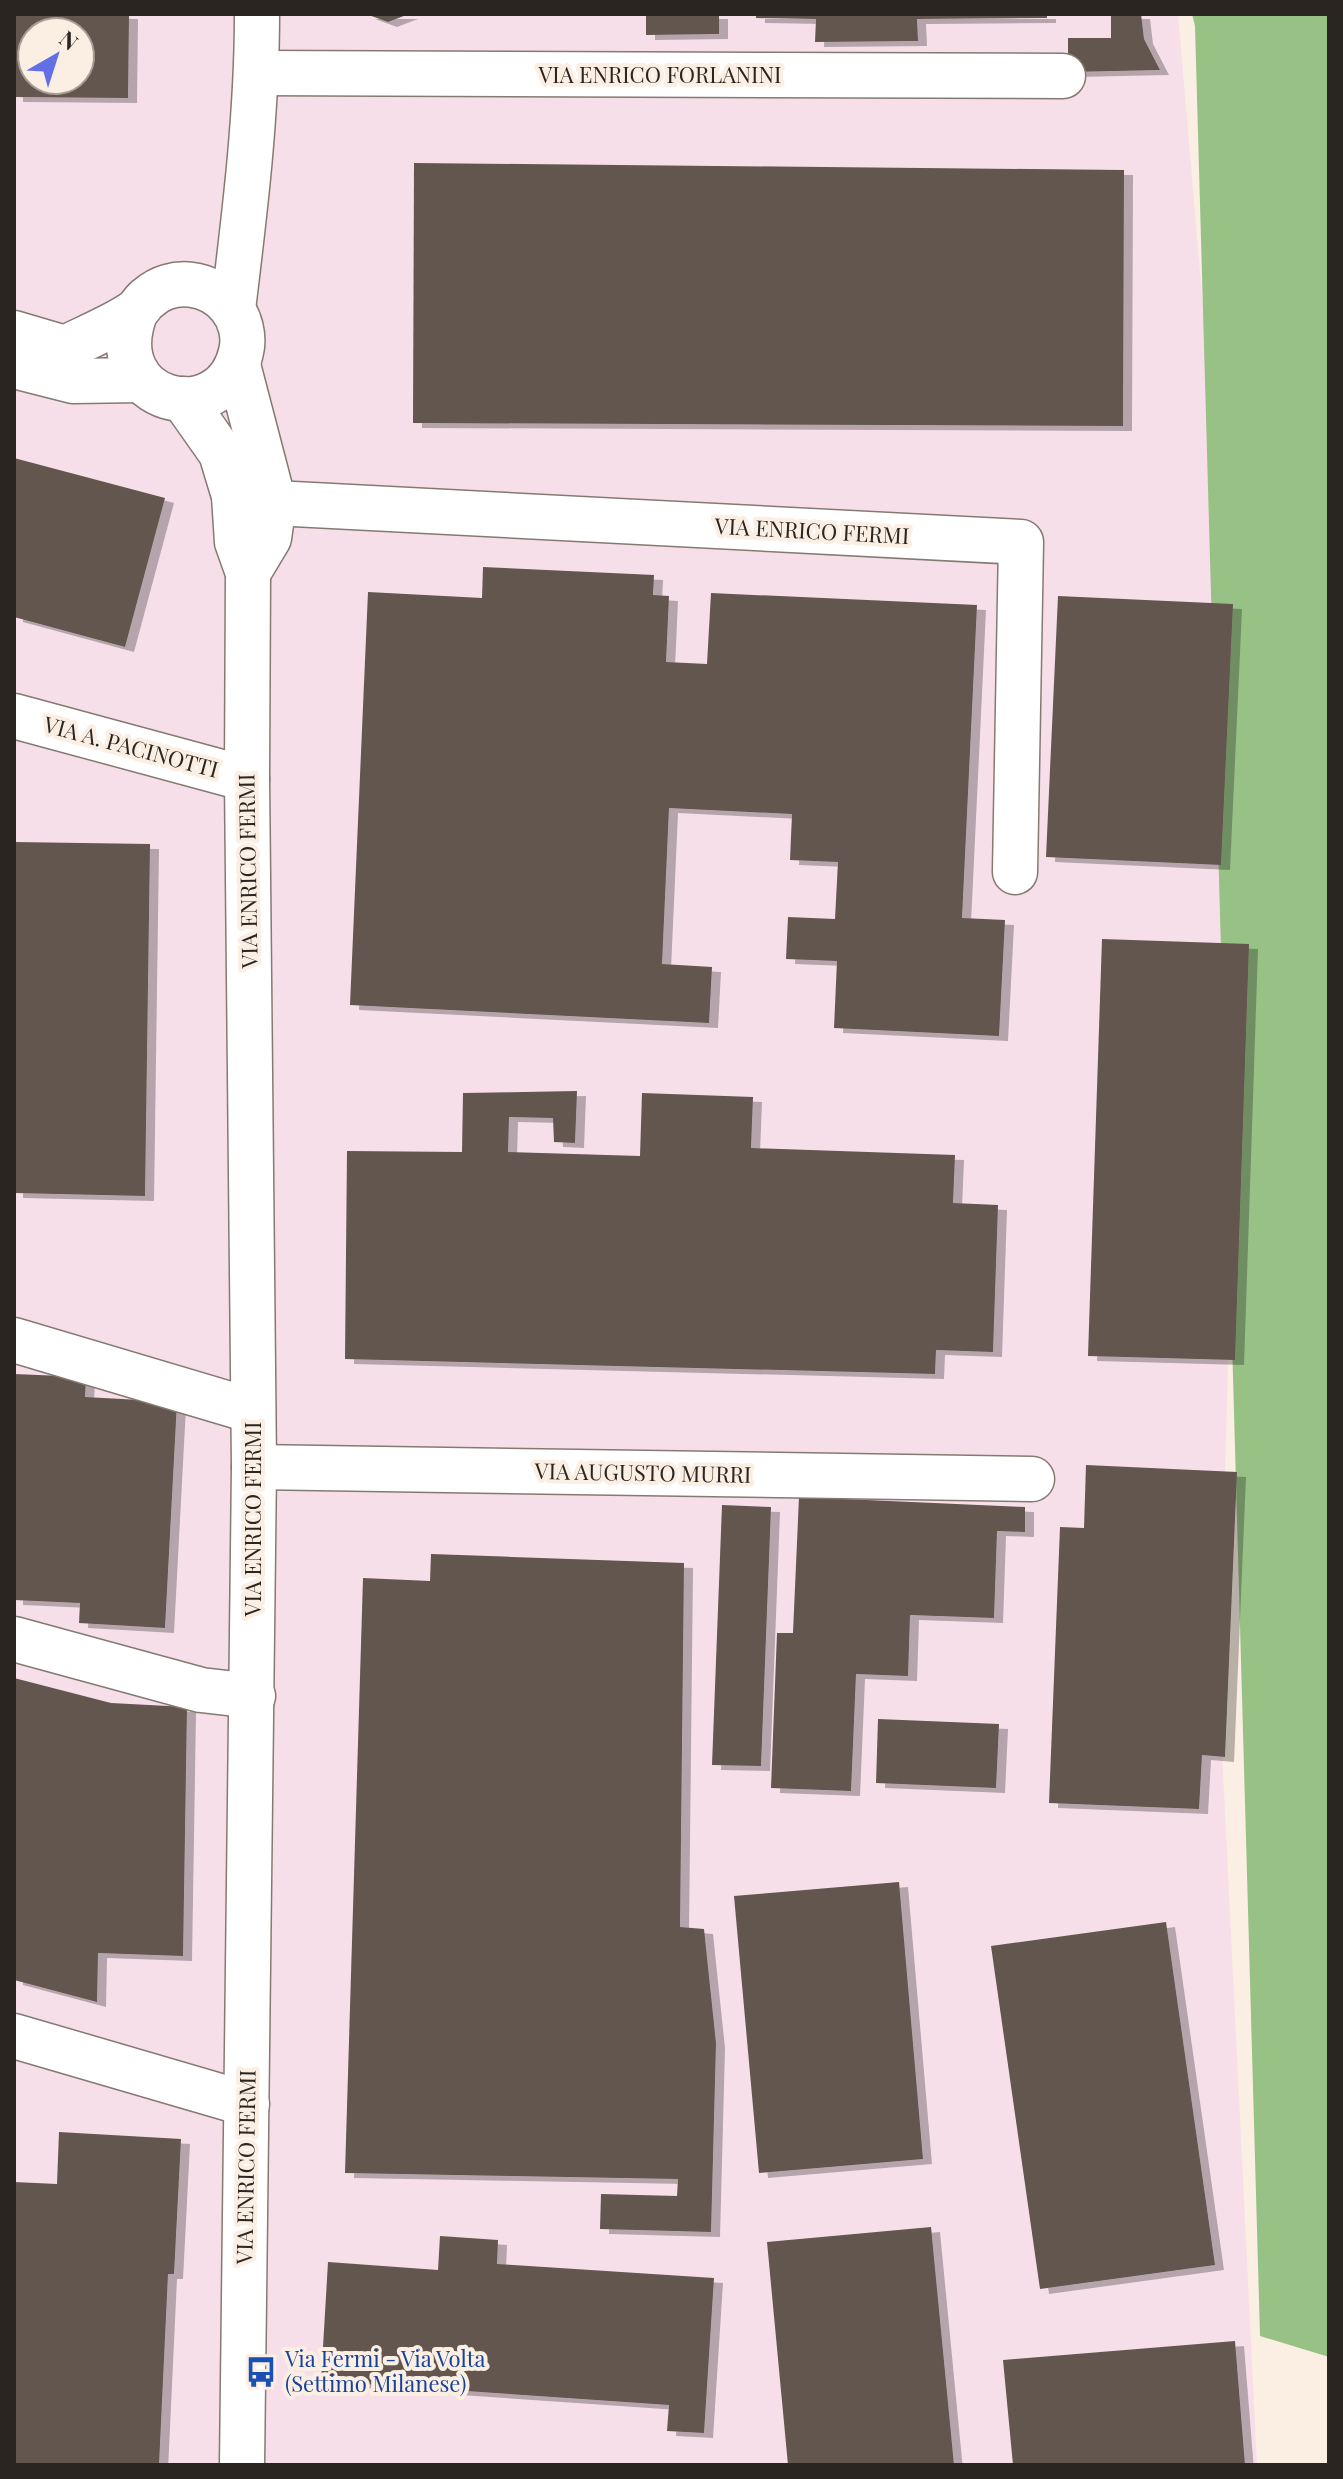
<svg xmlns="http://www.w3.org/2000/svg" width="1343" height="2479" viewBox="0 0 1343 2479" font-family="'Playfair Display',serif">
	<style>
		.industrial { fill: #f7dfea; fill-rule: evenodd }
		.forest { fill: #98c185 }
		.building { fill: #62564f; fill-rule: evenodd; filter: url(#shadow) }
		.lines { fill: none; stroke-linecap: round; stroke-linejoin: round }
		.minor-casing { stroke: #857a71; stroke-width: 47 }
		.minor { stroke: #fff; stroke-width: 44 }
		.labels { text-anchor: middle; stroke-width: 8; stroke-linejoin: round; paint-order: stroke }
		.street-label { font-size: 22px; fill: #2a2521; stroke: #fbeee3 }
		.transit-label { font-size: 22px; fill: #164399; stroke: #fbeee3; text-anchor: start }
	</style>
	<defs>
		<filter id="shadow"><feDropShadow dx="9" dy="5" stdDeviation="0" flood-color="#0004"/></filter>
	</defs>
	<rect width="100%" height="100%" fill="#fbeee3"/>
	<path class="industrial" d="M14,14H1178L1244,787L1219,1690L1257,2465H14ZM32,32H80V80H32Z"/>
	<polygon class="forest" points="1192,14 1329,14 1329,2357 1260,2336 1195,26"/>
	<g class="building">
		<path d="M14,14H129L128,98L14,97ZM32,32H80V80H32Z"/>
		<polygon points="366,14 409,14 388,22"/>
		<polygon points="646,14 719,14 719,34 646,35"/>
		<polygon points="756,14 1047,14 1047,18 917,19 918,41 815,42 816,19 756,18"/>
		<polygon points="1111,14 1141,14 1144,39 1160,70 1068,72 1068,38 1111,38"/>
		<polygon points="414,163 1124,170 1123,426 413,423"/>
		<polygon points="14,458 165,498 125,647 14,617"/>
		<polygon points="483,567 654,575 653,595 669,596 666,662 707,664 711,593 977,605 962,918 1005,920 999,1036 834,1028 837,961 786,959 788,917 835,919 838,862 790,860 792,814 669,808 662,964 712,967 709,1023 350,1005 368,592 482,598"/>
		<polygon points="1058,596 1233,604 1221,865 1046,857"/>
		<polygon points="14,842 150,844 145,1196 14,1193"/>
		<polygon points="1102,939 1249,944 1235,1360 1088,1356"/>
		<polygon points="577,1091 575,1143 554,1142 553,1118 509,1117 508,1152 640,1156 642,1093 753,1097 751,1148 955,1155 953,1203 998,1205 993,1352 936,1350 935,1374 345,1359 347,1151 462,1152 463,1093"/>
		<polygon points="14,1374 86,1377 85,1397 177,1402 165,1628 79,1623 80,1603 14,1600"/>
		<polygon points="1086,1465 1237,1472 1225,1757 1202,1755 1199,1809 1049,1803 1060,1527 1084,1528"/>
		<polygon points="799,1497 1025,1507 1025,1532 997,1531 994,1618 910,1615 908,1676 856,1674 851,1791 771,1788 777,1633 793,1633"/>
		<polygon points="722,1505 771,1507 761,1766 712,1765"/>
		<polygon points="431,1554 684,1563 680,1927 704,1929 716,2043 711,2232 600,2229 601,2194 677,2196 678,2179 345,2173 363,1578 430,1581"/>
		<polygon points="14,1678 111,1703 187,1707 183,1956 98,1953 97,2002 14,1980"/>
		<polygon points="878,1719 999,1724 996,1788 876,1783"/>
		<polygon points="899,1882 923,2159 759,2173 734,1896"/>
		<polygon points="1166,1922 1215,2265 1040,2289 991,1946"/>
		<polygon points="59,2132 181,2139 174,2274 168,2274 159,2465 14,2465 14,2182 57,2184"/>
		<polygon points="931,2227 954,2465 788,2465 767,2242"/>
		<polygon points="440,2236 498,2240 497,2264 714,2278 704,2433 667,2431 669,2405 321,2381 328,2262 438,2270"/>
		<polygon points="1235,2341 1245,2465 1013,2465 1003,2360"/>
	</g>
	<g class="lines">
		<defs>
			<g id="minor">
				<polyline points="257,73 1063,76"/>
				<path d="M233,309C245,211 257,113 257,14"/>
				<path d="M14,333L65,348C85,338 119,324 136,311C140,308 143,301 148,298C173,276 210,282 230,306C240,318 245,336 241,352C223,433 99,404 136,311"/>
				<polyline points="238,365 274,503 269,538 248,573"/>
				<polyline points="14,366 73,381 141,380"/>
				<polyline points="183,399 221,453 234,496 237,542 248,573 247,779 254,1467 242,2465"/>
				<polyline points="234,496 274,503 1021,542 1015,872"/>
				<polyline points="14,716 247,779"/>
				<polyline points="14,1340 253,1411"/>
				<polyline points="254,1467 1032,1479"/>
				<polyline points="14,1639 201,1690 253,1696"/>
				<polyline points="14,2036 247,2104"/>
			</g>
		</defs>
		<use href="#minor" class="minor-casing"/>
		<use href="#minor" class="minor"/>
	</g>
	<defs>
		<symbol id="bus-bare" viewBox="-9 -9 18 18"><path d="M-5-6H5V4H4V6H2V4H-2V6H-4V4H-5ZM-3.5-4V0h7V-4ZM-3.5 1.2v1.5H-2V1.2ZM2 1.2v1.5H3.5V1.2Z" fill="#1a4fb4" stroke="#fbeee3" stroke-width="2.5" paint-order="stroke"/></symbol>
	</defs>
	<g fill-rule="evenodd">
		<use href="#bus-bare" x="239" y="2350" width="44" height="44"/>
	</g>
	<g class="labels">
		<g class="street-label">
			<text x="660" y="83">VIA ENRICO FORLANINI</text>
			<text transform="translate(812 531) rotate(3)" y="8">VIA ENRICO FERMI</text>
			<text transform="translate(131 747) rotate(15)" y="8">VIA A. PACINOTTI</text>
			<text transform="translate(248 871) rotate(-91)" y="8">VIA ENRICO FERMI</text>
			<text transform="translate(643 1473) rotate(1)" y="8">VIA AUGUSTO MURRI</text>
			<text transform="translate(253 1519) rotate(-90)" y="8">VIA ENRICO FERMI</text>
			<text transform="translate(246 2167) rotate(-89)" y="8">VIA ENRICO FERMI</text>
		</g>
		<g class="transit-label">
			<text x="285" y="2367">Via Fermi - Via Volta<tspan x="285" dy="25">(Settimo Milanese)</tspan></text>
		</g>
	</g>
	<rect width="1343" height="2479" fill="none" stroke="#2a2521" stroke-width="32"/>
	<g transform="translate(56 56) rotate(39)"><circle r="38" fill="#fbeee3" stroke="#a79e95" stroke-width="2"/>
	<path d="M0-6L14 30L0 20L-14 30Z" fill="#636fe7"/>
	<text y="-12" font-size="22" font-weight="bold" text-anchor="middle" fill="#2a2521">N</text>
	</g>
</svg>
